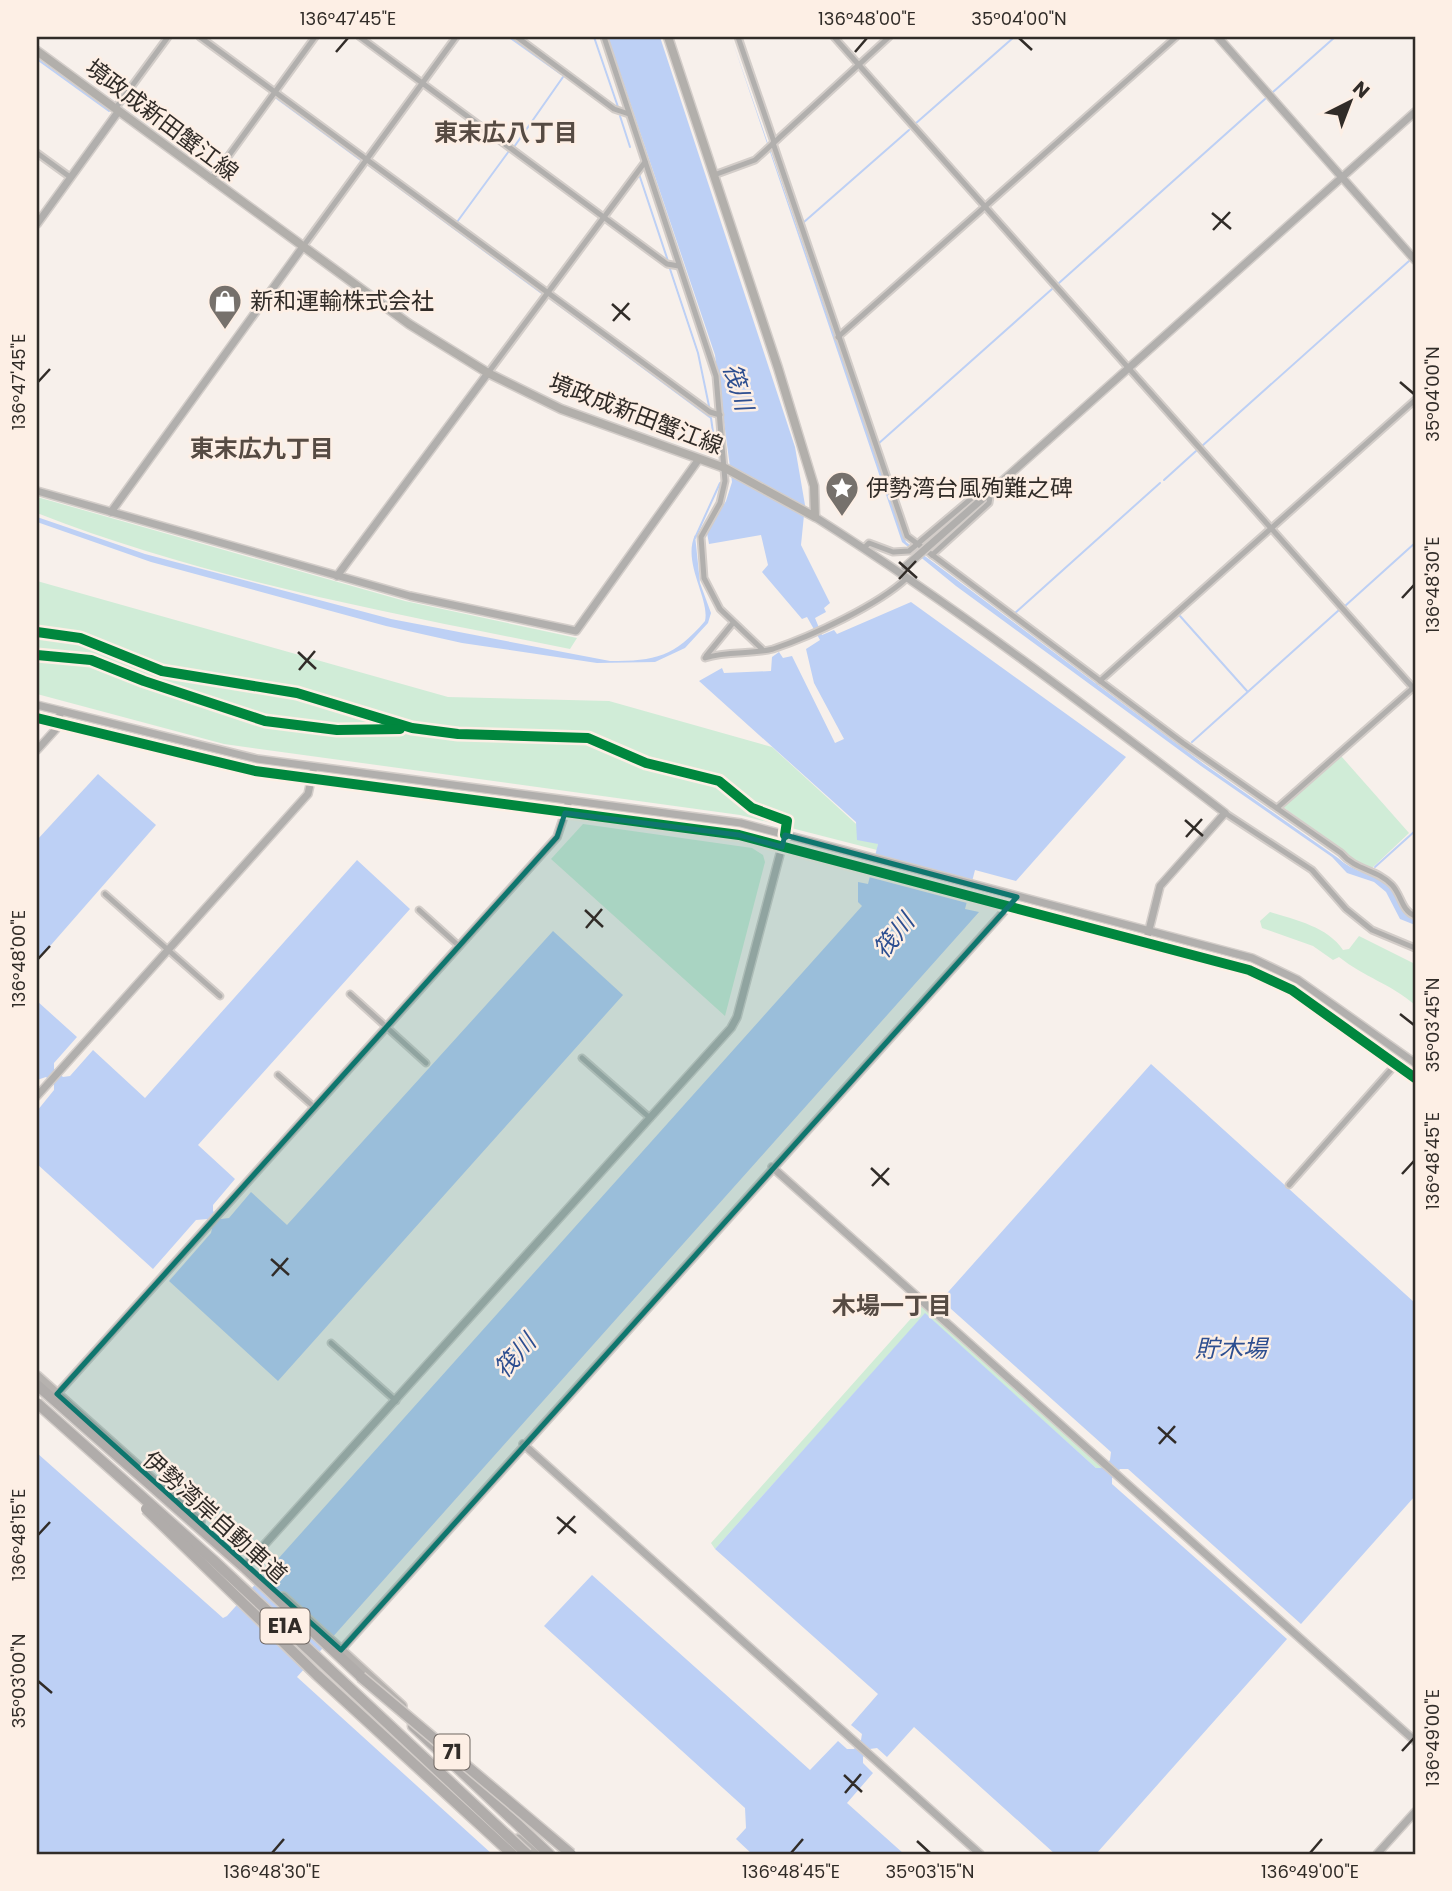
<svg xmlns="http://www.w3.org/2000/svg" width="1452" height="1891" viewBox="0 0 1452 1891" font-family="Poppins,'Noto Sans JP',sans-serif">
	<style>
		.green { fill: #d0ecd7 }
		.water { fill: #bdd0f5 }
		.lines { fill: none; stroke-linecap: round; stroke-linejoin: round }
		.stream { stroke: #bdd0f5; stroke-width: 2 }
		.minor-casing { stroke: #d3cdc9; stroke-width: 9 }
		.tertiary-casing { stroke: #d3cdc9; stroke-width: 10 }
		.secondary-casing { stroke: #d3cdc9; stroke-width: 11 }
		.primary-casing { stroke: #d3cdc9; stroke-width: 12 }
		.motorway-casing { stroke: #d3cdc9; stroke-width: 13 }
		.minor { stroke: #b1afad; stroke-width: 5 }
		.tertiary { stroke: #b1afad; stroke-width: 7 }
		.secondary { stroke: #b2afab; stroke-width: 8 }
		.primary { stroke: #b6b2af; stroke-width: 9 }
		.motorway { stroke: #b0acaa; stroke-width: 10 }
		.tertiary-bridge-casing { stroke: #d3cdc9; stroke-width: 10; stroke-linecap: butt }
		.motorway-bridge-casing { stroke: #d3cdc9; stroke-width: 13; stroke-linecap: butt }
		.tertiary-bridge { stroke: #b1afad; stroke-width: 7 }
		.motorway-bridge { stroke: #b0acaa; stroke-width: 10 }
		.cycleway-casing { stroke: #fdefe5; stroke-width: 15 }
		.cycleway { stroke: #00873e; stroke-width: 10 }
		.marked { fill: #0f766e; fill-opacity: 0.2; stroke: #0f766e; stroke-width: 5; stroke-linejoin: round }
		.ticks { fill: none; stroke: #312c28; stroke-width: 2.5 }
		.labels { text-anchor: middle; stroke-width: 5; stroke-linejoin: round; paint-order: stroke }
		.shield { fill: #fdefe5; stroke: #6e6661; stroke-width: 2 }
		.shield-label { font-size: 21px; font-weight: bold; fill: #312c28 }
		.street-label { font-size: 23px; fill: #312c28; stroke: #fdefe5 }
		.poi-label { font-size: 23px; fill: #312c28; stroke: #fdefe5; text-anchor: start }
		.neighbourhood-label { font-size: 24px; font-weight: bold; fill: #564b43; stroke: #fdefe5 }
		.water-label { font-size: 24px; font-style: italic; fill: #2d4e90; stroke: #fdefe5 }
		.neatline { fill: none; stroke: #312c28; stroke-width: 2.5 }
		.ticks-label { font-size: 18px; text-anchor: middle; fill: #312c28 }
	</style>
	<rect width="100%" height="100%" fill="#f7f0eb"/>
	<g class="green">
		<path d="M37,497L405,601L577,638L570,649C391,613 208,580 37,513Z"/>
		<polygon points="37,581 448,697 609,701 772,747 878,844 877,850 740,815 224,744 37,694"/>
		<polygon points="1341,756 1409,833 1372,868 1355,864 1345,852 1283,807"/>
		<polygon points="583,824 752,848 763,855 765,862 725,1016 551,859"/>
		<path d="M1270,912C1296,920 1328,927 1343,950L1349,949L1359,936L1415,964V1005C1391,984 1364,977 1339,957L1333,960L1313,946L1262,928L1260,921Z"/>
		<polygon points="923,1305 1103,1468 1096,1468 925,1314 715,1549 711,1543"/>
	</g>
	<g class="water">
		<polygon points="608,37 660,37 795,447 805,505 801,545 830,603 824,608 826,612 815,618 822,635 834,630 837,634 911,602 1126,757 1016,881 975,870 965,909 979,912 297,1677 492,1854 37,1854 37,1453 223,1618 227,1616 862,906 858,902 858,882 868,884 878,844 857,840 856,822 699,681 722,668 724,673 771,671 772,657 779,652 783,658 792,656 835,743 844,739 814,683 806,649 820,640 807,617 802,619 762,572 768,565 761,535 709,544 707,533 726,501 732,482 715,355"/>
		<path d="M731,37L906,542L1204,764L1338,858C1353,872 1371,873 1387,885C1400,896 1400,912 1415,919V925L1400,919L1386,892L1374,882L1347,873L1332,857L1201,766L956,586L902,542Z"/>
		<path d="M37,517L145,554L391,619L610,661C656,661 674,657 705,621C710,599 682,563 695,535L700,583L711,613L708,623L685,648L655,662L597,663L462,643L386,626L151,562L37,522Z"/>
		<polygon points="98,774 156,825 37,961 37,840"/>
		<polygon points="357,860 410,909 198,1145 235,1179 213,1205 213,1211 221,1219 229,1218 251,1192 287,1225 553,931 623,995 278,1381 169,1281 211,1233 213,1224 207,1219 196,1220 153,1269 37,1164 37,1111 54,1090 54,1084 46,1077 37,1080 37,1001 77,1037 54,1063 54,1069 63,1077 70,1076 93,1050 145,1098"/>
		<polygon points="1151,1064 1415,1303 1415,1496 1301,1624 1128,1469 1120,1469 1112,1478 1112,1484 1287,1639 1096,1854 1055,1854 914,1727 887,1757 877,1748 870,1749 863,1757 863,1763 873,1773 847,1803 904,1854 752,1854 736,1839 746,1828 745,1808 544,1626 592,1575 810,1770 838,1741 847,1749 854,1749 861,1740 862,1734 851,1725 878,1694 715,1549 925,1313 1096,1468 1103,1468 1110,1460 1111,1452 941,1300"/>
	</g>
	<g class="lines">
		<g class="stream">
			<polyline points="509,37 561,74"/>
			<polyline points="594,37 618,107"/>
			<polyline points="37,59 109,111"/>
			<polyline points="428,80 460,37"/>
			<polyline points="1273,92 1335,37"/>
			<polyline points="275,97 362,161"/>
			<polyline points="620,116 630,147"/>
			<polyline points="915,124 1014,37"/>
			<polyline points="514,147 563,77"/>
			<polyline points="367,164 543,294"/>
			<polyline points="639,174 668,261"/>
			<polyline points="457,222 509,151"/>
			<polyline points="804,222 909,130"/>
			<polyline points="670,269 698,353 709,406"/>
			<polyline points="1059,283 1265,99"/>
			<polyline points="548,297 711,418 714,439"/>
			<polyline points="878,444 1052,289"/>
			<polyline points="1202,446 1409,261"/>
			<polyline points="1164,480 1196,451"/>
			<polyline points="695,538 720,483"/>
			<polyline points="1345,606 1415,543"/>
			<polyline points="1015,613 1160,483"/>
			<polyline points="1180,616 1247,691"/>
			<polyline points="1192,742 1339,610"/>
			<polyline points="1375,867 1415,831"/>
		</g>
		<defs>
			<g id="minor">
				<polyline points="200,37 710,412 720,415"/>
				<polyline points="360,37 667,264 679,266"/>
				<polyline points="517,37 614,109 629,114"/>
				<polyline points="604,37 716,376 725,481 720,503 701,537 704,578 720,609 762,649"/>
				<polyline points="738,37 774,142"/>
				<polyline points="834,37 1415,690"/>
				<polyline points="115,109 168,37"/>
				<path d="M773,143L907,536L1183,743L1341,853C1356,871 1377,869 1392,885C1402,896 1401,910 1415,916"/>
				<polyline points="37,153 70,177"/>
				<polyline points="714,175 755,160 889,37"/>
				<polyline points="211,180 315,37"/>
				<polyline points="302,248 456,37"/>
				<polyline points="838,337 1176,37"/>
				<polyline points="488,373 645,162"/>
				<polyline points="864,548 869,543 893,552 909,551 979,492 991,491 989,503 932,555"/>
				<polyline points="706,656 733,623"/>
				<path d="M705,658C728,650 751,655 773,649C812,636 878,605 907,578"/>
				<polyline points="1100,681 1415,400"/>
				<polyline points="1277,808 1414,687"/>
				<polyline points="1225,813 1312,870 1346,909 1372,930 1415,948"/>
				<polyline points="105,894 220,996"/>
				<polyline points="419,910 459,946"/>
				<polyline points="350,994 426,1063"/>
				<polyline points="582,1058 650,1118"/>
				<polyline points="278,1075 314,1107"/>
				<polyline points="1289,1185 1396,1064"/>
				<polyline points="331,1343 396,1401"/>
			</g>
			<g id="tertiary">
				<polyline points="1218,37 1415,260"/>
				<polyline points="37,224 118,112"/>
				<polyline points="37,491 410,596 576,631 699,459"/>
				<polyline points="981,500 1415,112"/>
				<polyline points="111,512 302,248"/>
				<path d="M815,517C957,607 1091,710 1225,813L1160,886L1146,942"/>
				<polyline points="337,576 488,373"/>
				<polyline points="37,705 257,759 741,823 1252,958 1298,980 1415,1063"/>
				<polyline points="37,718 255,771 739,835 1249,970 1292,990 1415,1078"/>
				<polyline points="37,750 56,729 61,711"/>
				<polyline points="37,1096 308,794 314,767"/>
				<polyline points="772,1167 1415,1741"/>
				<polyline points="57,1394 557,837 569,801"/>
				<polyline points="523,1444 980,1854"/>
				<polyline points="247,1564 731,1028 737,1017 785,835"/>
				<polyline points="341,1650 1017,897"/>
				<polyline points="1377,1854 1415,1812"/>
			</g>
			<polyline id="secondary" points="37,51 409,324 488,373 561,409 725,468 815,517 814,486 778,368 668,37"/>
			<g id="primary">
				<polyline points="37,1376 200,1522"/>
				<polyline points="283,1597 402,1706"/>
				<polyline points="518,1839 535,1854"/>
			</g>
			<g id="motorway">
				<polyline points="37,1385 245,1568 367,1682"/>
				<polyline points="413,1726 549,1854"/>
			</g>
		</defs>
		<use href="#minor" class="minor-casing"/>
		<use href="#tertiary" class="tertiary-casing"/>
		<use href="#secondary" class="secondary-casing"/>
		<use href="#primary" class="primary-casing"/>
		<use href="#motorway" class="motorway-casing"/>
		<use href="#minor" class="minor"/>
		<use href="#tertiary" class="tertiary"/>
		<use href="#secondary" class="secondary"/>
		<use href="#primary" class="primary"/>
		<use href="#motorway" class="motorway"/>
		<defs>
			<polyline id="tertiary-bridge" points="905,567 981,500"/>
			<g id="motorway-bridge">
				<polyline points="37,1403 213,1560 527,1854"/>
				<polyline points="146,1509 317,1675 512,1854"/>
				<polyline points="361,1677 571,1854"/>
			</g>
		</defs>
		<use href="#tertiary-bridge" class="tertiary-bridge-casing"/>
		<use href="#motorway-bridge" class="motorway-bridge-casing"/>
		<use href="#tertiary-bridge" class="tertiary-bridge"/>
		<use href="#motorway-bridge" class="motorway-bridge"/>
		<defs>
			<g id="cycleway">
				<polyline points="37,632 80,638 162,671 297,693 412,728 458,734 588,738 646,763 719,781 752,808 787,821 785,835"/>
				<polyline points="37,655 91,660 144,681 265,721 337,730 400,729"/>
				<polyline points="37,718 255,771 739,835 1249,970 1292,990 1415,1078"/>
			</g>
		</defs>
		<use href="#cycleway" class="cycleway-casing"/>
		<use href="#cycleway" class="cycleway"/>
	</g>
	<path class="marked" d="M565,813L739,835L782,847L785,835L1017,897L341,1650L57,1394L557,837Z"/>
	<path class="ticks" d="M1019,38L1032,50M336,52L348,38M855,52L867,38M1212,213L1231,229M1213,230L1230,212M612,304L630,320M613,321L629,303M38,382L50,369M1400,382L1414,394M899,562L917,578M899,579L916,561M1402,598L1414,585M298,652L316,669M299,670L315,651M1185,820L1203,836M1186,837L1202,819M585,910L603,927M586,928L602,909M38,959L50,946M1400,1014L1414,1025M871,1168L889,1185M1402,1174L1414,1161M872,1186L889,1168M271,1259L289,1275M272,1276L288,1258M1158,1427L1176,1443M1159,1444L1175,1426M557,1517L576,1533M558,1534L575,1516M38,1535L50,1522M38,1681L52,1693M1402,1751L1414,1738M844,1775L862,1792M845,1793L861,1774M917,1841L930,1853M272,1853L284,1839M791,1853L803,1839M1310,1853L1322,1839"/>
	<defs>
		<symbol id="shop-pin" viewBox="-11 -11 22 30"><path d="M0 17L-7.5 6A9.5 9.5 0 1 1 7.5 6Z" fill="#76716c" stroke="#fdefe5"/><path d="M-5-2.5h2.3a2.7 3.5 0 0 1 5.4 0H5L5.5 6h-11ZM-1.5-2.5h3a1.5 2.3 0 0 0-3 0Z" fill="#fff"/></symbol>
		<symbol id="sight-pin" viewBox="-11 -11 22 30"><path d="M0 17L-7.5 6A9.5 9.5 0 1 1 7.5 6Z" fill="#76716c" stroke="#fdefe5"/><path d="M0-6L1.8-2.2L6-1.7L2.9 1.2L3.7 5.4L0 3.3L-3.7 5.4L-2.9 1.2L-6-1.7L-1.8-2.2Z" fill="#fff"/></symbol>
	</defs>
	<g fill-rule="evenodd">
		<use href="#shop-pin" x="206" y="282" width="38" height="52"/>
		<use href="#sight-pin" x="823" y="469" width="38" height="52"/>
	</g>
	<g class="labels">
		<g class="shield">
			<rect x="260.5" y="1608.5" width="49" height="35" rx="5"/>
			<rect x="434.5" y="1734.5" width="35" height="35" rx="5"/>
		</g>
		<g class="shield-label">
			<text x="285" y="1633">E1A</text>
			<text x="452" y="1759">71</text>
		</g>
		<g class="street-label">
			<text transform="translate(162 120) rotate(37)" y="8">境政成新田蟹江線</text>
			<text transform="translate(636 414) rotate(21)" y="8">境政成新田蟹江線</text>
			<text transform="translate(215 1517) rotate(42)" y="8">伊勢湾岸自動車道</text>
		</g>
		<g class="poi-label">
			<text x="250" y="309">新和運輸株式会社</text>
			<text x="866" y="496">伊勢湾台風殉難之碑</text>
		</g>
		<g class="neighbourhood-label">
			<text x="506" y="141">東末広八丁目</text>
			<text x="262" y="457">東末広九丁目</text>
			<text x="892" y="1314">木場一丁目</text>
		</g>
		<g class="water-label">
			<text transform="translate(738 387) rotate(73)" y="8">筏川</text>
			<text transform="translate(894 936) rotate(-51)" y="8">筏川</text>
			<text x="1231" y="1357">貯木場</text>
			<text transform="translate(515 1356) rotate(-48)" y="8">筏川</text>
		</g>
	</g>
	<rect width="1452" height="1891" fill="none" stroke="#fdefe5" stroke-width="77"/>
	<g transform="translate(1350 102) rotate(42)" stroke="#fdefe5" stroke-width="5" paint-order="stroke">
	<path d="M0-5L12 26L0 18L-12 26Z" fill="#312c28"/>
	<text y="-10" font-size="19" font-weight="bold" text-anchor="middle" fill="#312c28">N</text>
	</g>
	<rect x="38" y="38" width="1376" height="1815" class="neatline"/>
	<g class="ticks-label">
		<text x="348" y="25">136°47'45"E</text>
		<text x="867" y="25">136°48'00"E</text>
		<text x="1019" y="25">35°04'00"N</text>
		<text transform="translate(19 382) rotate(-90)" y="6">136°47'45"E</text>
		<text transform="translate(1433 394) rotate(-90)" y="6">35°04'00"N</text>
		<text transform="translate(1433 585) rotate(-90)" y="6">136°48'30"E</text>
		<text transform="translate(19 959) rotate(-90)" y="6">136°48'00"E</text>
		<text transform="translate(1433 1025) rotate(-90)" y="6">35°03'45"N</text>
		<text transform="translate(1433 1161) rotate(-90)" y="6">136°48'45"E</text>
		<text transform="translate(19 1535) rotate(-90)" y="6">136°48'15"E</text>
		<text transform="translate(19 1681) rotate(-90)" y="6">35°03'00"N</text>
		<text transform="translate(1433 1738) rotate(-90)" y="6">136°49'00"E</text>
		<text x="272" y="1878">136°48'30"E</text>
		<text x="791" y="1878">136°48'45"E</text>
		<text x="930" y="1878">35°03'15"N</text>
		<text x="1310" y="1878">136°49'00"E</text>
	</g>
</svg>
